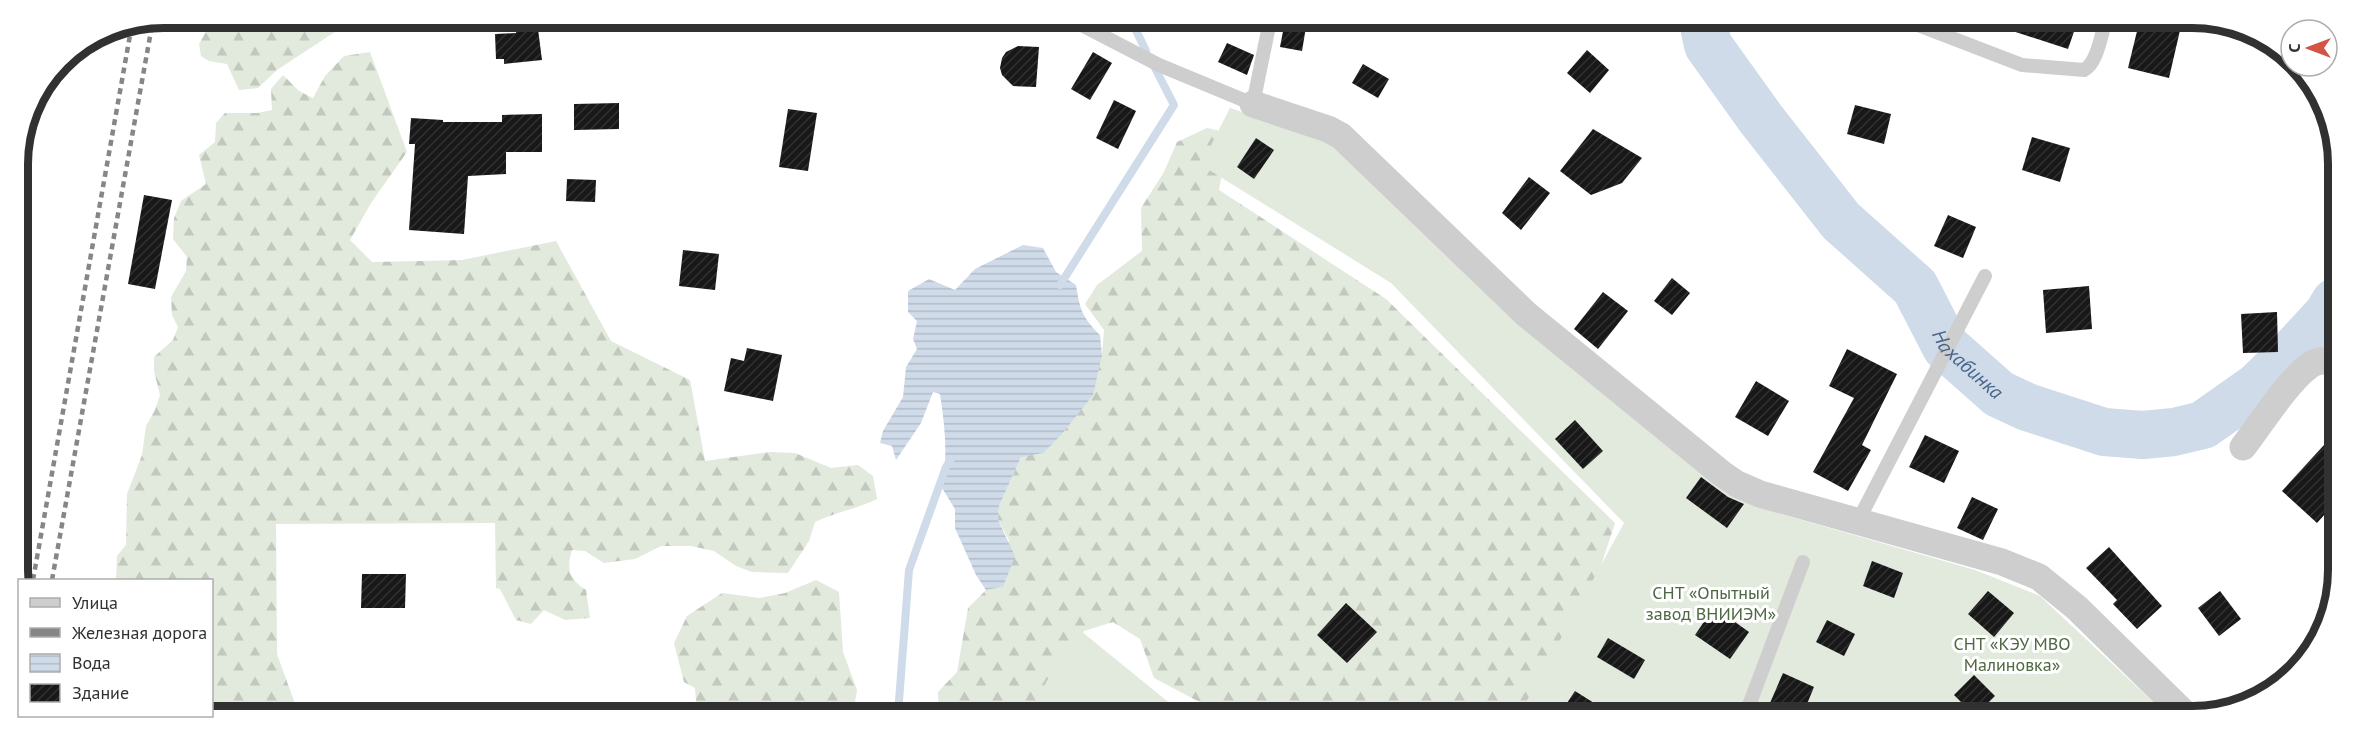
<svg xmlns="http://www.w3.org/2000/svg" width="2357" height="735" viewBox="0 0 2357 735" font-family="'PT Sans',sans-serif">
	<style>
		.forest { fill: url(#forest-firs) }
		.garden { fill: #e2e9dd }
		.water { fill: url(#water-rules) }
		.lines { fill: none; stroke-linecap: round; stroke-linejoin: round }
		.stream { stroke: #cfdbe9; stroke-width: 8 }
		.river { stroke: #cfdbe9; stroke-width: 48 }
		.building { fill: url(#building-hatch) }
		.service { stroke: #cecece; stroke-width: 14 }
		.minor { stroke: #cecece; stroke-width: 27 }
		.rail { stroke: #868686; stroke-width: 4.5; stroke-dasharray: 6 4.5; stroke-linecap: butt }
		.labels { text-anchor: middle; stroke-width: 6; stroke-linejoin: round; paint-order: stroke }
		.park-label { font-size: 18px; fill: #4e6842; stroke: #fff }
		.water-label { font-size: 20px; font-style: italic; fill: #46658b; stroke: #fff }
		.rim { fill: none; stroke: #313131; stroke-width: 8 }
	</style>
	<defs>
		<pattern id="forest-firs" width="22" height="20" patternUnits="userSpaceOnUse" patternTransform="scale(1.5)"><rect width="22" height="20" fill="#e2e9dd"/><path d="M5 1l3.5 6h-7zM16 11l3.5 6h-7z" fill="#c2c8be"/></pattern>
		<pattern id="water-rules" width="6" height="5" patternUnits="userSpaceOnUse" patternTransform="scale(1.5)"><rect width="6" height="5" fill="#cfdbe9"/><path d="M0 2.5h6" fill="none" stroke="#b2bcc8"/></pattern>
		<pattern id="building-hatch" width="6" height="6" patternUnits="userSpaceOnUse" patternTransform="scale(1.5)"><rect width="6" height="6" fill="#181818"/><path d="M-1 1l2-2M0 6l6-6M5 7l2-2" fill="none" stroke="#313131"/></pattern>
	</defs>
	<rect width="100%" height="100%" fill="#fff"/>
	<g class="forest">
		<polygon points="214,18 356,18 277,70 258,88 239,90 227,64 209,61 201,56 199,44"/>
		<path d="M370,52L407,152L371,203L350,240L372,262L462,260L556,241L611,341L690,380L705,461L770,452L795,453L831,468L858,465L873,476L877,499C857,509 836,512 815,522L809,541L788,573L752,572L736,566L714,551L691,546H661L635,559L604,563L585,551L572,550C566,569 569,579 586,590L590,618L565,620L544,610L531,624L516,620L500,589L496,588L495,523L276,524L277,654L298,712H212V580H116L117,556L126,545L127,494L142,455L146,426L155,410L160,395L154,371V357L173,340L178,327L172,315L171,297L186,271L187,257L173,239L174,218L181,201L206,184L199,155L215,142L216,123L225,113H257L272,110L271,89L283,75L299,91L313,98L325,76L344,56Z"/>
		<polygon points="1207,128 1229,133 1219,190 1386,299 1615,523 1586,611 1542,715 1213,714 1209,707 1154,678 1140,639 1113,622 1084,631 1073,668 1055,714 939,714 938,692 957,672 968,608 986,590 1003,587 1009,540 998,520 999,506 1021,457 1102,355 1104,330 1085,304 1097,285 1142,251 1141,208 1164,172 1177,142"/>
		<polygon points="816,580 839,592 843,652 857,690 853,714 697,713 695,688 684,682 674,643 687,616 722,593 760,598 785,593"/>
	</g>
	<g class="garden">
		<polygon points="1230,108 1329,141 1684,457 1781,514 1975,570 2040,596 2169,717 1519,715 1624,523 1391,283 1201,165"/>
		<polygon points="1076,627 1183,714 1029,714"/>
	</g>
	<path class="water" d="M1023,245L1043,248L1056,272L1076,285C1080,310 1082,317 1100,335L1102,355L1093,395L1061,435L1043,453L1021,457L999,506L998,520L1015,556L1003,587L986,590L976,575L955,528V509L942,488C948,456 945,426 940,394L933,392L921,423L896,460L892,446L880,443L883,431L903,397L906,367L917,349L913,339L917,321L908,312V291L929,279L955,290L975,269Z"/>
	<g class="lines">
		<g class="stream">
			<polyline points="1131,20 1146,51"/>
			<polyline points="1060,285 1174,105 1155,68"/>
			<polyline points="898,714 909,570 946,467 951,459"/>
		</g>
		<path class="river" id="s1" d="M1703,22L1708,45L1761,119L1841,221L1915,287L1946,347L1999,394L2027,407L2104,432L2143,435L2174,432L2203,425L2257,387L2293,352L2328,314L2335,302"/>
	</g>
	<g class="building">
		<polygon points="1285,21 1307,21 1302,51 1280,47"/>
		<polygon points="2001,23 2077,23 2068,49 2000,27"/>
		<polygon points="2139,23 2168,23 2181,26 2169,78 2128,68"/>
		<polygon points="538,29 542,60 504,64 504,59 496,59 495,34 516,33 516,32"/>
		<polygon points="1227,43 1254,55 1247,75 1218,62"/>
		<polygon points="1018,46 1039,47 1036,87 1013,86 1002,75 1000,68 1002,58 1006,52"/>
		<polygon points="1587,50 1609,70 1590,93 1567,73"/>
		<polygon points="1093,52 1112,63 1090,100 1071,89"/>
		<polygon points="1363,64 1389,79 1378,98 1352,83"/>
		<polygon points="1114,100 1136,111 1118,149 1096,138"/>
		<polygon points="619,103 619,129 574,130 574,104"/>
		<polygon points="1855,105 1891,114 1884,144 1847,134"/>
		<polygon points="788,109 817,113 808,171 779,167"/>
		<polygon points="542,114 542,152 506,152 506,174 468,176 464,234 409,230 415,144 409,144 411,118 443,120 443,122 502,122 502,115"/>
		<polygon points="1593,129 1642,158 1622,183 1591,195 1560,171"/>
		<polygon points="2032,137 2070,148 2060,182 2022,170"/>
		<polygon points="1256,138 1274,150 1254,179 1237,167"/>
		<polygon points="1529,177 1550,193 1521,230 1502,213"/>
		<polygon points="567,179 596,180 595,202 566,201"/>
		<polygon points="144,195 172,200 155,289 128,284"/>
		<polygon points="1948,215 1976,227 1963,258 1934,246"/>
		<polygon points="683,250 719,254 715,290 679,286"/>
		<polygon points="1672,278 1690,293 1672,315 1654,301"/>
		<polygon points="2089,286 2092,329 2046,333 2043,290"/>
		<polygon points="1603,292 1628,311 1598,349 1574,329"/>
		<polygon points="2277,312 2278,352 2243,353 2241,314"/>
		<polygon points="747,348 782,355 773,401 724,391 731,358 744,361"/>
		<polygon points="1847,349 1897,374 1862,445 1871,450 1848,491 1813,472 1854,398 1829,386"/>
		<polygon points="1756,381 1789,401 1768,436 1735,417"/>
		<polygon points="1575,420 1603,451 1583,469 1555,439"/>
		<polygon points="2335,433 2334,504 2317,523 2282,491"/>
		<polygon points="1925,435 1959,451 1944,483 1909,467"/>
		<polygon points="1701,477 1728,497 1744,504 1727,528 1686,498"/>
		<polygon points="1972,497 1998,509 1983,540 1957,528"/>
		<polygon points="2109,547 2162,606 2137,629 2113,604 2117,600 2086,568"/>
		<polygon points="1872,561 1903,573 1894,598 1863,586"/>
		<polygon points="362,574 406,574 405,608 361,608"/>
		<polygon points="1988,591 2014,613 1994,637 1968,614"/>
		<polygon points="2220,591 2241,619 2219,636 2198,608"/>
		<polygon points="1346,603 1377,632 1347,663 1317,635"/>
		<polygon points="1714,607 1749,632 1730,659 1695,635"/>
		<polygon points="1827,620 1855,634 1844,656 1816,642"/>
		<polygon points="1608,638 1645,660 1634,679 1597,657"/>
		<polygon points="1783,673 1814,687 1802,716 1781,716 1767,710"/>
		<polygon points="1974,675 1995,696 1975,716 1954,695"/>
		<polygon points="1575,691 1613,715 1559,715"/>
	</g>
	<g class="lines">
		<g class="service">
			<polyline points="1072,20 1159,65 1253,104 1270,21"/>
			<polyline points="390,21 403,19"/>
			<path d="M1910,22L2022,65L2084,70C2097,63 2101,36 2105,23"/>
			<polyline points="1858,521 1985,276"/>
			<polyline points="1745,716 1803,562"/>
		</g>
		<g class="minor">
			<polyline points="1253,104 1328,129 1341,136 1526,314 1721,473 1737,484 1760,494 2002,562 2039,577 2077,608 2188,717"/>
			<path d="M2243,447C2260,425 2288,381 2309,366C2317,359 2326,360 2335,363"/>
		</g>
		<g class="rail">
			<polyline points="33,580 132,24"/>
			<polyline points="52,580 153,20"/>
		</g>
	</g>
	<g class="labels">
		<g class="park-label">
			<text x="1711" y="599">СНТ «Опытный<tspan x="1711" dy="21">завод ВНИИЭМ»</tspan></text>
			<text x="2012" y="650">СНТ «КЭУ МВО<tspan x="2012" dy="21">Малиновка»</tspan></text>
		</g>
		<g class="water-label">
			<text dy="7" stroke="none"><textPath href="#s1" startOffset="438">Нахабинка</textPath></text>
		</g>
	</g>
	<path d="M0 0H2357V735H0ZM164 28H2192A136 136 0 0 1 2328 164V570A136 136 0 0 1 2192 706H164A136 136 0 0 1 28 570V164A136 136 0 0 1 164 28Z" fill="#fff" fill-rule="evenodd"/>
	<path class="rim" d="M164 28H2192A136 136 0 0 1 2328 164V570A136 136 0 0 1 2192 706H164A136 136 0 0 1 28 570V164A136 136 0 0 1 164 28Z"/>
	<rect x="18" y="579" width="195" height="138" fill="#ffffff" stroke="#adadad" stroke-width="1.5"/>
	<rect x="30" y="598" width="30" height="9" fill="#cecece" stroke="#adadad" stroke-width="1.5"/>
	<text x="72" y="609" font-size="18" fill="#313131">Улица</text>
	<rect x="30" y="628" width="30" height="9" fill="#868686" stroke="#adadad" stroke-width="1.5"/>
	<text x="72" y="639" font-size="18" fill="#313131">Железная дорога</text>
	<rect x="30" y="654" width="30" height="18" fill="url(#water-rules)" stroke="#adadad" stroke-width="1.5"/>
	<text x="72" y="669" font-size="18" fill="#313131">Вода</text>
	<rect x="30" y="684" width="30" height="18" fill="url(#building-hatch)" stroke="#adadad" stroke-width="1.5"/>
	<text x="72" y="699" font-size="18" fill="#313131">Здание</text>
	<g transform="translate(2309 48) rotate(270)"><circle r="28" fill="#ffffff" stroke="#adadad" stroke-width="1.5"/>
	<path d="M0-4.5L10 22L0 15L-10 22Z" fill="#d35347"/>
	<text y="-9" font-size="16" font-weight="bold" text-anchor="middle" fill="#313131">С</text>
	</g>
</svg>
